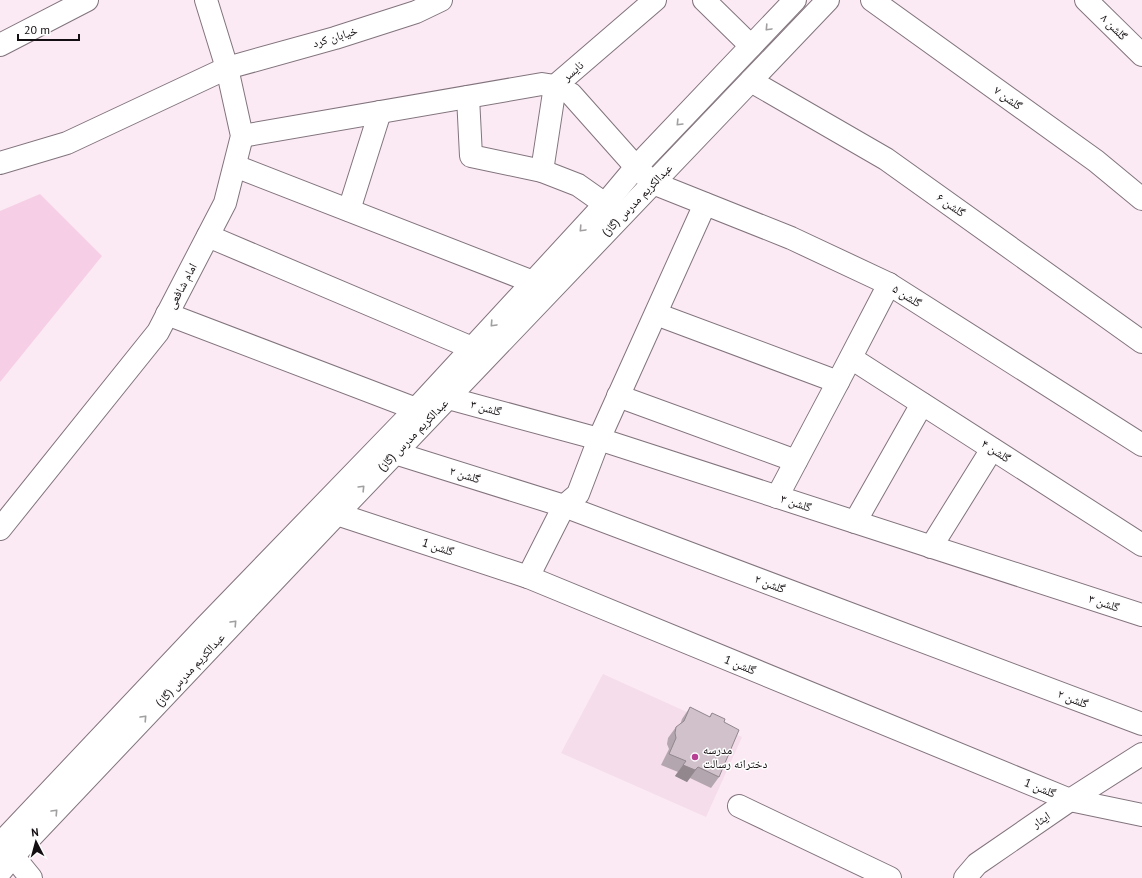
<svg xmlns="http://www.w3.org/2000/svg" width="1142" height="878" viewBox="0 0 1142 878" font-family="'PT Sans','Noto Naskh Arabic',sans-serif">
	<style>
		.built { fill: #f5ddeb }
		.green { fill: #f6cfe7 }
		.lines { fill: none; stroke-linecap: round; stroke-linejoin: round }
		.minor-casing { stroke: #82747d; stroke-width: 24 }
		.major-casing { stroke: #82747d; stroke-width: 24 }
		.minor { stroke: #fff; stroke-width: 22 }
		.major { stroke: #fff; stroke-width: 22 }
		.wall { fill: #b3a6ae }
		.shaded-wall { fill: #92878d }
		.building { fill: #d0c1ca; stroke: #92878d }
		.oneway { stroke: #a19fa0 }
		.poi-dot { fill: #b74095; stroke: #fdfdfd; stroke-width: 1.5 }
		.labels { text-anchor: middle; stroke-width: 3; stroke-linejoin: round; paint-order: stroke }
		.street-label { font-size: 12px; fill: #130e11; stroke: #fdfdfd }
		.poi-label { font-size: 12px; fill: #130e11; stroke: #fdfdfd; text-anchor: start }
	</style>
	<rect width="100%" height="100%" fill="#fbeaf4"/>
	<polygon class="built" points="603,674 742,737 706,817 561,753"/>
	<polygon class="green" points="40,194 102,256 0,382 0,211"/>
	<g class="lines">
		<defs>
			<g id="minor">
				<polyline points="704,0 751,46"/>
				<polyline points="872,0 1096,161 1142,199"/>
				<polyline points="1086,0 1142,55"/>
				<polyline points="0,45 87,0"/>
				<polyline points="751,81 886,159 1142,342"/>
				<polyline points="468,97 471,156 542,171 578,185 605,204"/>
				<polyline points="242,136 542,84 555,86 571,94 636,167 653,183 791,238 889,284 1142,445"/>
				<polyline points="0,163 67,143 227,68 335,38 416,12 441,0"/>
				<polyline points="235,166 533,282"/>
				<polyline points="542,171 555,86 655,0"/>
				<polyline points="349,210 380,112"/>
				<polyline points="208,236 472,348"/>
				<polyline points="167,314 416,409 427,416"/>
				<polyline points="656,314 838,382"/>
				<polyline points="851,358 1142,545"/>
				<polyline points="618,396 796,461"/>
				<polyline points="448,398 599,439 1142,615"/>
				<polyline points="395,453 564,506 1142,724"/>
				<polyline points="777,497 838,382 889,284"/>
				<polyline points="337,514 528,577 1070,800 1142,815"/>
				<polyline points="855,522 922,404"/>
				<polyline points="931,547 992,449"/>
				<polyline points="528,577 564,506 578,494 599,439 705,204"/>
				<polyline points="739,806 890,878"/>
				<polyline points="0,844 205,627 416,409 605,204 636,167 795,0"/>
				<polyline points="13,856 31,878"/>
				<polyline points="0,872 13,856 337,514 828,0"/>
				<polyline points="965,878 977,864 1070,800 1142,754"/>
			</g>
			<polyline id="major" points="0,529 158,332 225,203 242,136 227,68 206,0"/>
		</defs>
		<use href="#minor" class="minor-casing"/>
		<use href="#major" class="major-casing"/>
		<use href="#minor" class="minor"/>
		<use href="#major" class="major"/>
	</g>
	<polygon class="wall" points="690,707 709,717 712,713 724,722 719,777 711,788 690,778 687,782 675,776 678,772 661,765 669,749 667,744 668,738 676,727 680,725 682,719"/>
	<polygon class="shaded-wall" points="683,765 698,767 687,782 675,776"/>
	<polygon class="building" points="690,707 710,717 712,713 725,719 724,722 739,730 719,777 698,767 695,770 683,765 686,761 669,754 676,738 675,733 676,727 684,721"/>
	<defs><path id="oneway-chevron" d="M-2-3.5L2.5 0L-2 3.5" fill="none" stroke-width="1.6" stroke-linecap="round" stroke-linejoin="round"/></defs>
	<g class="oneway">
		<use href="#oneway-chevron" transform="translate(768 28) rotate(133)"/>
		<use href="#oneway-chevron" transform="translate(679 123) rotate(134)"/>
		<use href="#oneway-chevron" transform="translate(582 229) rotate(133)"/>
		<use href="#oneway-chevron" transform="translate(493 324) rotate(133)"/>
		<use href="#oneway-chevron" transform="translate(362 488) rotate(-46)"/>
		<use href="#oneway-chevron" transform="translate(234 623) rotate(-47)"/>
		<use href="#oneway-chevron" transform="translate(144 718) rotate(-47)"/>
		<use href="#oneway-chevron" transform="translate(55 812) rotate(-47)"/>
	</g>
	<circle class="poi-dot" cx="695" cy="757" r="4"/>
	<g class="labels">
		<g class="street-label">
			<text transform="translate(1114 27) rotate(45)" y="4">گلشن ۸</text>
			<text transform="translate(335 37) rotate(-17)" y="4">خیابان کرد</text>
			<text transform="translate(573 71) rotate(-41)" y="4">نایسر</text>
			<text transform="translate(1008 98) rotate(36)" y="4">گلشن ۷</text>
			<text transform="translate(637 200) rotate(-46)" y="4">عبدالکریم مدرس (گاز)</text>
			<text transform="translate(951 205) rotate(35)" y="4">گلشن ۶</text>
			<text transform="translate(182 286) rotate(-62)" y="4">امام شافعی</text>
			<text transform="translate(907 296) rotate(32)" y="4">گلشن ۵</text>
			<text transform="translate(486 408) rotate(15)" y="4">گلشن ۳</text>
			<text transform="translate(413 435) rotate(-46)" y="4">عبدالکریم مدرس (گاز)</text>
			<text transform="translate(996 451) rotate(33)" y="4">گلشن ۴</text>
			<text transform="translate(465 475) rotate(17)" y="4">گلشن ۲</text>
			<text transform="translate(796 503) rotate(18)" y="4">گلشن ۳</text>
			<text transform="translate(438 547) rotate(18)" y="4">گلشن 1</text>
			<text transform="translate(770 584) rotate(21)" y="4">گلشن ۲</text>
			<text transform="translate(1104 603) rotate(18)" y="4">گلشن ۳</text>
			<text transform="translate(740 665) rotate(22)" y="4">گلشن 1</text>
			<text transform="translate(190 670) rotate(-47)" y="4">عبدالکریم مدرس (گاز)</text>
			<text transform="translate(1073 699) rotate(21)" y="4">گلشن ۲</text>
			<text transform="translate(1040 788) rotate(22)" y="4">گلشن 1</text>
			<text transform="translate(1041 820) rotate(-34)" y="4">ایثار</text>
		</g>
		<g class="poi-label">
			<text x="703" y="754">مدرسه<tspan x="703" dy="14">دخترانه رسالت</tspan></text>
		</g>
	</g>
	<g transform="translate(36 842) rotate(354)" stroke="#fdfdfd" stroke-width="3" paint-order="stroke">
	<path d="M0-3L7 15L0 10L-7 15Z" fill="#130e11"/>
	<text y="-6" font-size="11" font-weight="bold" text-anchor="middle" fill="#130e11">N</text>
	</g>
	<path d="M18 34v6h61v-6" fill="none" stroke="#130e11" stroke-width="2"/>
	<text x="24" y="34" font-size="12" fill="#130e11" stroke="#fdfdfd" stroke-width="3" paint-order="stroke">20 m</text>
</svg>
